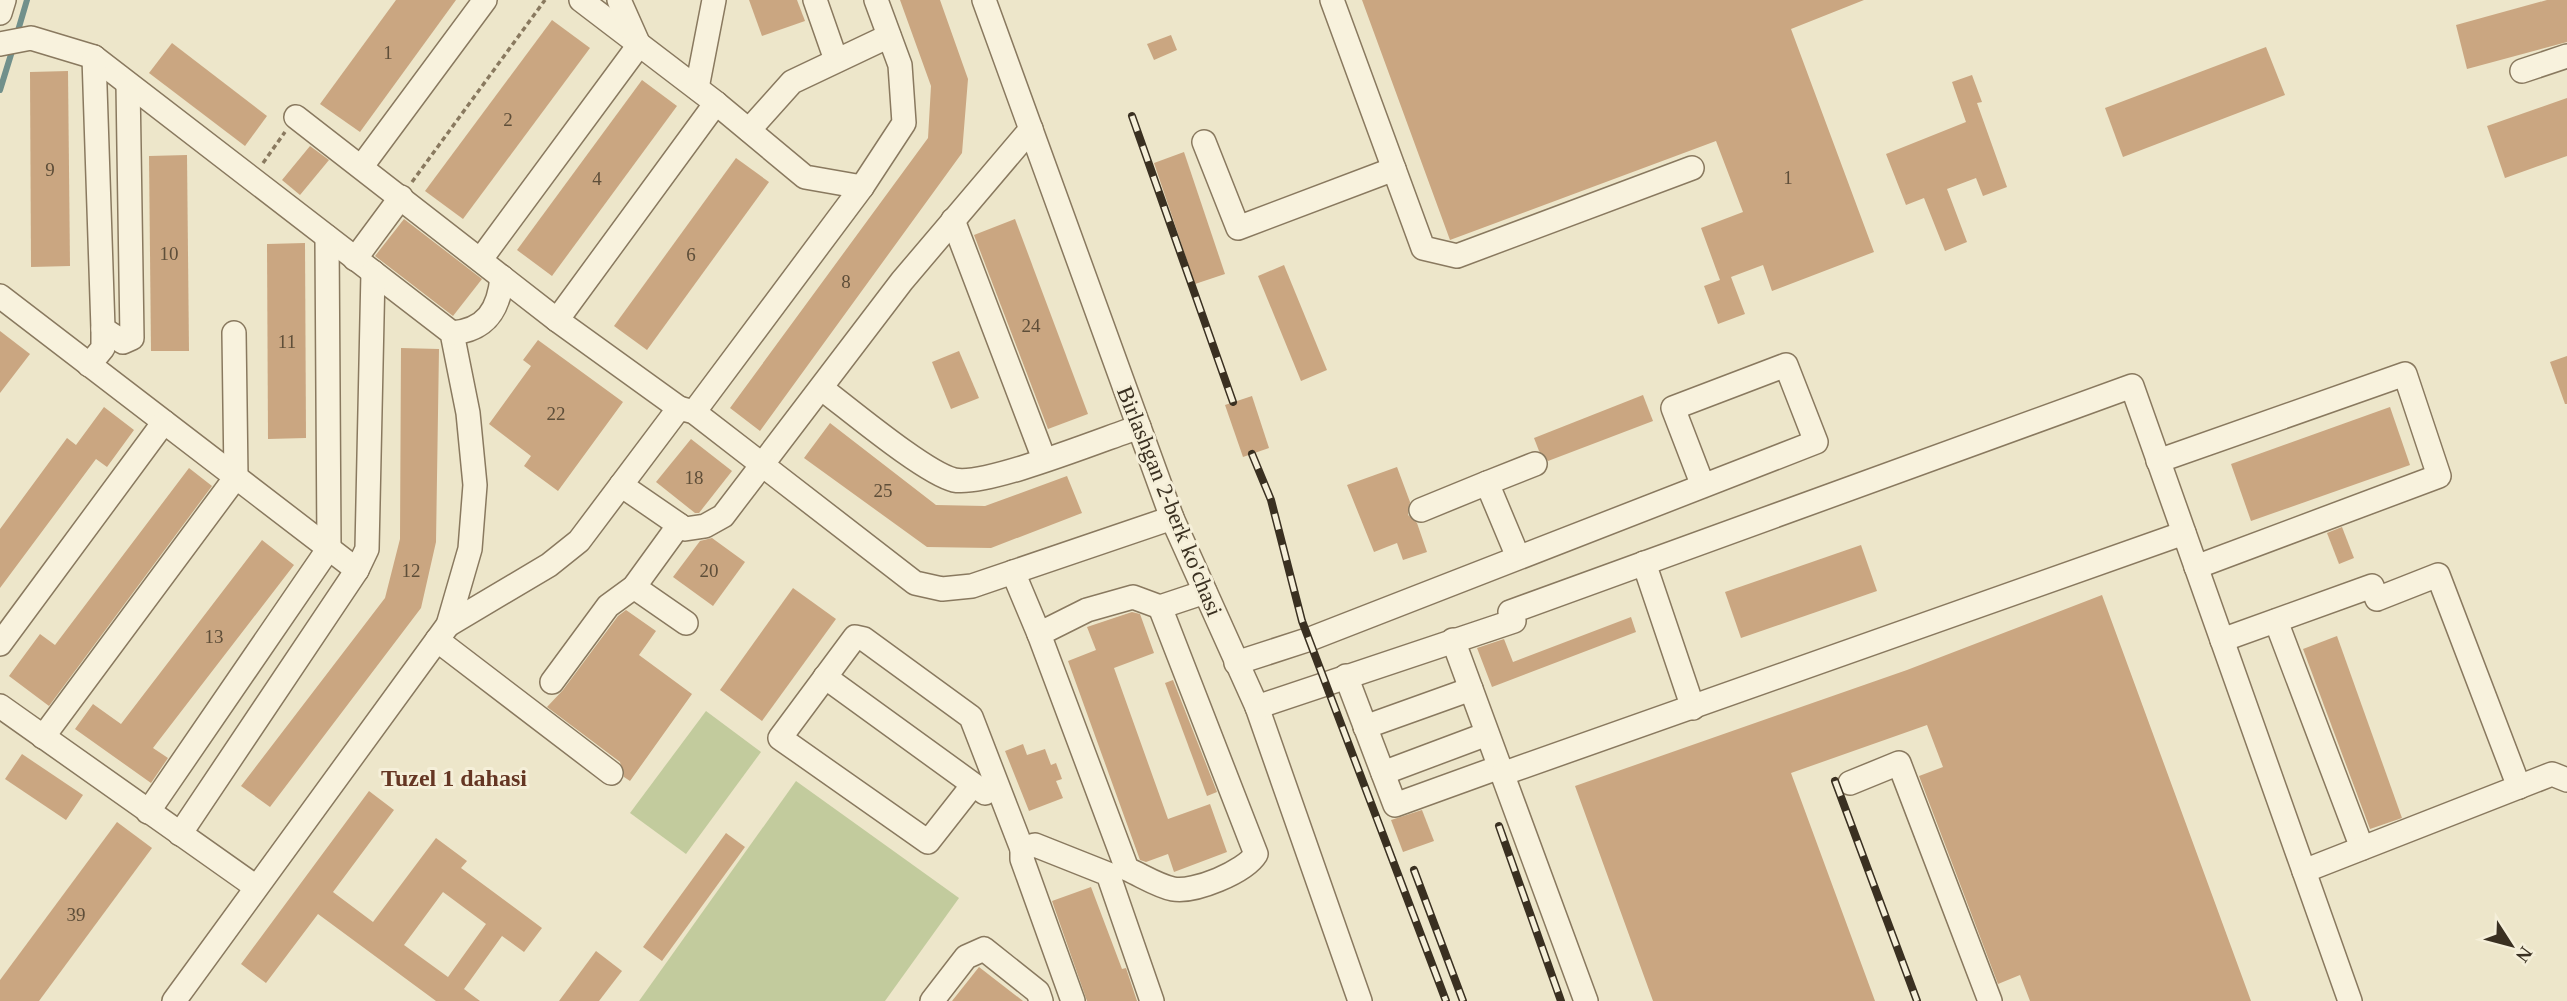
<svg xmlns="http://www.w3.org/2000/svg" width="2567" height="1001" viewBox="0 0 2567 1001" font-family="Georgia,serif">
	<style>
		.green { fill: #c2cb9d }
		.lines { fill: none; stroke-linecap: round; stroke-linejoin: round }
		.stream { stroke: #71908b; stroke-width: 6 }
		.building { fill: #caa681; fill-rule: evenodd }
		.minor-casing { stroke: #89795f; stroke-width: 26 }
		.path { stroke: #89795f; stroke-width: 3.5; stroke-dasharray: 5 3.5; stroke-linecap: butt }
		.minor { stroke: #f8f2dd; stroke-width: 23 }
		.rail-casing { stroke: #3a3021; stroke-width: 8 }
		.rail { stroke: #f5efd9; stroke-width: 5; stroke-dasharray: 16; stroke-linecap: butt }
		.labels { text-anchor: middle; stroke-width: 6; stroke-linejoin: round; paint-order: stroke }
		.number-label { font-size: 19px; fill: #5e4e39 }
		.street-label { font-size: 23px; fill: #3a3021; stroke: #f5efd9 }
		.neighbourhood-label { font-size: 24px; font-weight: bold; fill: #653623; stroke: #f5efd9 }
	</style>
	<rect width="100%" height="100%" fill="#ede6ca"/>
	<g class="green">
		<polygon points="706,711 761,752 686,854 630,813"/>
		<polygon points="796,781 959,898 885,1001 639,1001"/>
	</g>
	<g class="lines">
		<g class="stream">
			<polyline points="17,34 27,0"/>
			<polyline points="0,90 13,48"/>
		</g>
	</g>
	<g class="building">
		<polygon points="396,0 456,0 360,132 320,104"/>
		<polygon points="749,0 797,0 805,21 762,36"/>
		<polygon points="900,0 940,0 968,79 962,153 760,431 730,408 928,138 931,86"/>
		<polygon points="1362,0 1864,0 1791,29 1874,252 1772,291 1763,265 1731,277 1745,314 1718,324 1704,286 1720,280 1701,228 1743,212 1716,141 1450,240"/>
		<polygon points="2547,0 2567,0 2567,42 2467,69 2456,25"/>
		<polygon points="552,20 590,48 463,219 425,191"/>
		<polygon points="1171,35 1177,50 1154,60 1147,44"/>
		<polygon points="172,43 267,116 245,146 149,73"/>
		<polygon points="2266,47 2285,95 2123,157 2105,108"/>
		<polygon points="68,71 70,266 31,267 30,72"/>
		<polygon points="1972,75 1982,102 1977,103 2007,187 1983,196 1976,178 1947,189 1967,242 1945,251 1924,198 1906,205 1886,154 1966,122 1952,82"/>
		<polygon points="642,80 677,106 552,276 517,250"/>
		<polygon points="2567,98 2567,156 2505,178 2487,126"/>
		<polygon points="310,146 329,160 300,195 282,180"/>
		<polygon points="1184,152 1225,274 1195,284 1154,163"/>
		<polygon points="187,155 189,351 151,351 149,156"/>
		<polygon points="736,158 769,182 647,350 614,326"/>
		<polygon points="404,219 482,279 453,316 375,256"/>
		<polygon points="1015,219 1088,414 1048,429 974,235"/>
		<polygon points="305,243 306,438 268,439 267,244"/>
		<polygon points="1284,265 1327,370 1301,381 1258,276"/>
		<polygon points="0,331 30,354 0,393"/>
		<polygon points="538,340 623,402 558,491 524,466 531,456 489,424 531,366 523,360"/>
		<polygon points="401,348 439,349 436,542 421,608 270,807 241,786 385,598 400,539"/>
		<polygon points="959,351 979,398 951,409 932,362"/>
		<polygon points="2567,356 2567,404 2565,404 2550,362"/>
		<polygon points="1643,395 1653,421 1548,461 1539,451 1534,438"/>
		<polygon points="1252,396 1269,448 1243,457 1225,405"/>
		<polygon points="104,407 134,430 107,467 96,459 0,588 0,529 67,438 76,445"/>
		<polygon points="2390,407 2410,465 2251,521 2231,464"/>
		<polygon points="830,423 936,505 985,506 1067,476 1082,513 991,548 927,547 804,458"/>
		<polygon points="691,439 732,471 699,513 695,513 656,482"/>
		<polygon points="1397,467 1410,502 1408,515 1417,523 1427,552 1403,560 1397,543 1374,552 1347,485"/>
		<polygon points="189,468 212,486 49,706 9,676 40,634 55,645"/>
		<polygon points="2342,527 2354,558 2339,564 2327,533"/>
		<polygon points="712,538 745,562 713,606 673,577 700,541"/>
		<polygon points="262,540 294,565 153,748 168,758 151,783 75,729 93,704 121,724"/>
		<polygon points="1861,545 1877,591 1741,638 1725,592"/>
		<polygon points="793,588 836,619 762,721 720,690"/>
		<polygon points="2102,595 2251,1001 2030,1001 2020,975 1998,984 1919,776 1943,767 1927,725 1791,773 1875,1001 1653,1001 1575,786 1907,670"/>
		<polygon points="626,610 656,631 639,655 692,694 630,781 624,777 620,762 547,707 563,690 618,616"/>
		<polygon points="1132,612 1140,614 1154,653 1114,668 1168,819 1210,804 1227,852 1174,872 1168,854 1146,862 1140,860 1068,661 1096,650 1087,627"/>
		<polygon points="1631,617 1636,632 1492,687 1477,648 1504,639 1513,662"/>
		<polygon points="2337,636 2402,818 2370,829 2303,649"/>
		<polygon points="1173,680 1217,792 1207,796 1165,683"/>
		<polygon points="1023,744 1027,755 1045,749 1051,765 1056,763 1062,779 1056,781 1063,798 1029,811 1005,751"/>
		<polygon points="22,754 83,795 66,820 5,779"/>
		<path d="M369,791L394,810L333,892L373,922L436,838L467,861L461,868L542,928L524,952L502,936L464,989L480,1001H436L318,914L266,983L241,964ZM443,892L486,924L448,977L404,945Z"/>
		<polygon points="1422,810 1434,841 1403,852 1391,820"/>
		<polygon points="117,822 152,848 39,1001 0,1001 0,980"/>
		<polygon points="726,833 745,847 662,961 643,947"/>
		<polygon points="1091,887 1122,969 1126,968 1137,1001 1087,1001 1052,901"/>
		<polygon points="596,951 622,971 599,1001 559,1001"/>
		<polygon points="979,967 1023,1001 952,1001"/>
	</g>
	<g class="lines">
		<defs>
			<g id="minor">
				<polyline points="581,0 716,103 805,177 862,187"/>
				<polyline points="815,0 836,60"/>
				<polyline points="984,0 1172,518 1257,707 1360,1001"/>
				<polyline points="1332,0 1423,248 1457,256 1692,168"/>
				<polyline points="0,13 4,0"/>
				<polyline points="0,44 31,38 94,57 452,333 468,413 475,485 470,549 448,625 174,1001"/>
				<polyline points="2522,71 2567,56"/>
				<polyline points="697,88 714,0"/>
				<polyline points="296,117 557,320 679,408"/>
				<polyline points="749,130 792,82 889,36"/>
				<polyline points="1204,142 1238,228 1394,169"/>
				<polyline points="362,166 485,0"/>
				<polyline points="953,220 1044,459"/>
				<polyline points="355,259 401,197"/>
				<polyline points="481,259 639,45 619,0"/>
				<polyline points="0,296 357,570"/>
				<polyline points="557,320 716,103"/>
				<polyline points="103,329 123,342 132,338 128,84"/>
				<path d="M452,333C486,330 499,310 502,277"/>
				<polyline points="89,365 103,348 103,329 94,57"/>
				<path d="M821,388C849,409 925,473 954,480C985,487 1103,439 1139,427"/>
				<polyline points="694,412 862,187 904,123 900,65 876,0"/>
				<polyline points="2158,461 2405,374 2439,476 2196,567"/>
				<polyline points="1487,483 1535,464"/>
				<polyline points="621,485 685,529 705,526 723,516 902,281 1031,129"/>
				<polyline points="1421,510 1487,483 1518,557"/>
				<polyline points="1644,563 1693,708"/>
				<polyline points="1013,572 1039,634 1087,610 1133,597 1160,607 1205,592"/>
				<polyline points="634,587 686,623"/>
				<polyline points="2276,621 2362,848"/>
				<polyline points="448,625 549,565 579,541 679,408 694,412 915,583 942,589 972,586 1172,518"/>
				<path d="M1039,634L1127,869C1141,875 1158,886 1173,889C1194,893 1245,872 1256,854L1160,607"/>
				<polyline points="437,640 611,773"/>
				<polyline points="1453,640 1586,1001"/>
				<polyline points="2222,640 2372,586 2377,599 2438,575 2519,787"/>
				<polyline points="0,644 164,422"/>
				<polyline points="1236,663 1310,639 1816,442 1786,365 1673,408 1703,486"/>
				<polyline points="1346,676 1395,805 1500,767"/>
				<polyline points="825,677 985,793"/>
				<polyline points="552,682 608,606 634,587 679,525"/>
				<polyline points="0,706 256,887"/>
				<polyline points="1257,707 1514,621 1510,612 2132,386 2350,1001"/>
				<polyline points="1365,727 1471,689"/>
				<polyline points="43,737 236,477 234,333"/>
				<polyline points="1383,773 1487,734"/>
				<polyline points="1502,774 2184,533"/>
				<polyline points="1850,783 1899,763 1990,1001"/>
				<polyline points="972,786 928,842 780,738 855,637 864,639 971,717 1022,849"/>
				<polyline points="148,812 329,548 327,237"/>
				<polyline points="180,834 357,570 367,549 373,272"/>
				<polyline points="2304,871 2552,774 2567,780"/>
				<polyline points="932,1001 966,957 984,949 1038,992 1041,1001"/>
				<polyline points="1073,1001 1022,859 1022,849 1035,845 1108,874 1152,1001"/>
			</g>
		</defs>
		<use href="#minor" class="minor-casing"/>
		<g class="path">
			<polyline points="263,163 285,132"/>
			<polyline points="412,182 545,0"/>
		</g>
		<use href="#minor" class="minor"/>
		<defs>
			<g id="rail">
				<polyline points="1132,116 1233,402"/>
				<polyline points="1252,454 1271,500 1302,621 1446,1001"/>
				<polyline points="1835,781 1917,1001"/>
				<polyline points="1499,826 1561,1001"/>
				<polyline points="1414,870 1463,1001"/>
			</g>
		</defs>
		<use href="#rail" class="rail-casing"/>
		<use href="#rail" class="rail"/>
	</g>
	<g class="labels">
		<g class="number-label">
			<text x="388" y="59">1</text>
			<text x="508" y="126">2</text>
			<text x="50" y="176">9</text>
			<text x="1788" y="184">1</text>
			<text x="597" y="185">4</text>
			<text x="169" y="260">10</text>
			<text x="691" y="261">6</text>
			<text x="846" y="288">8</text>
			<text x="1031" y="332">24</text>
			<text x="287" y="348">11</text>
			<text x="556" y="420">22</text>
			<text x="694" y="484">18</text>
			<text x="883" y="497">25</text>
			<text x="411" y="577">12</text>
			<text x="709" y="577">20</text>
			<text x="214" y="643">13</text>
			<text x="76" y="921">39</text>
		</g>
		<g class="street-label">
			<text transform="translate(1170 501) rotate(68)" y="8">Birlashgan 2-berk ko'chasi</text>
		</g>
		<g class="neighbourhood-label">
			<text x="454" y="786">Tuzel 1 dahasi</text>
		</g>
	</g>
	<g transform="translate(2511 945) rotate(126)" stroke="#f5efd9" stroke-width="5" paint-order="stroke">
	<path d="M0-5L12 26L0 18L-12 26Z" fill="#3a3021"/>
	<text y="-10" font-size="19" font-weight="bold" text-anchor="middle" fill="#3a3021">N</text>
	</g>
</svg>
